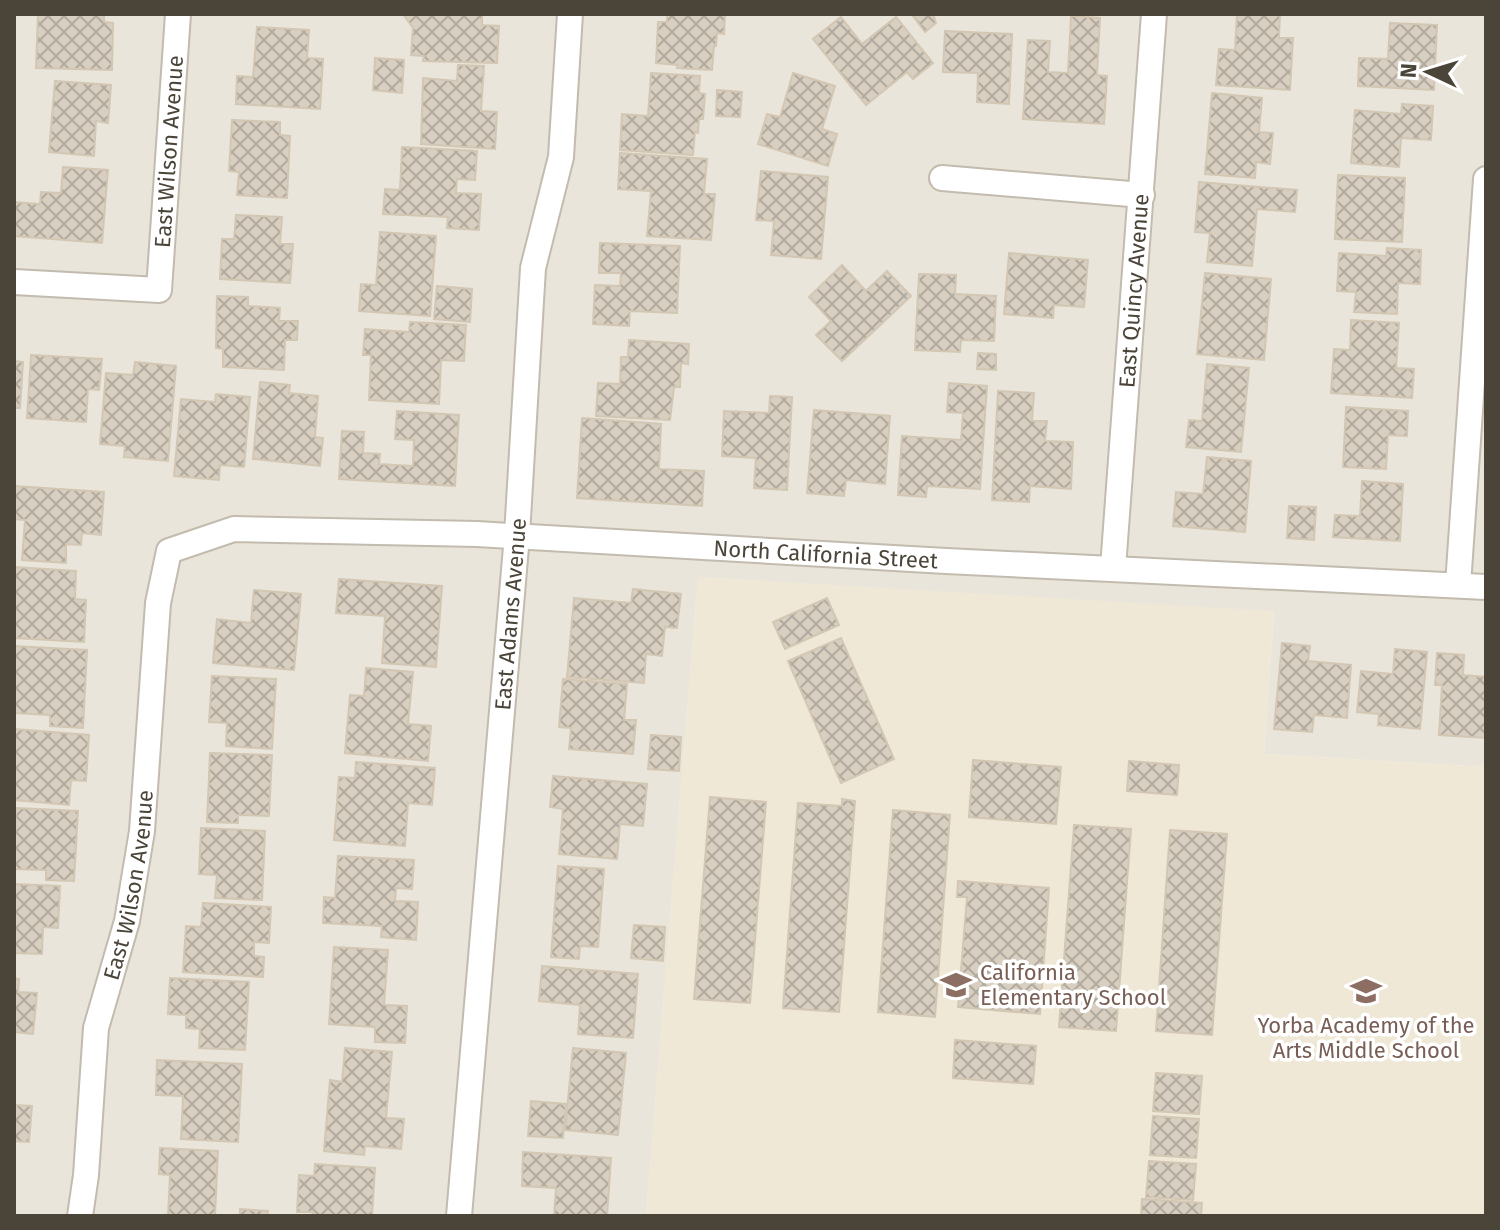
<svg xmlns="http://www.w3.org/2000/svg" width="1500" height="1230" viewBox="0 0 1500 1230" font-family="'Fira Sans',sans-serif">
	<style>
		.residential { fill: #eae5da }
		.education { fill: #efe8d6 }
		.building { fill: url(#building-cross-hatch); stroke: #d3c7b4; stroke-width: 2 }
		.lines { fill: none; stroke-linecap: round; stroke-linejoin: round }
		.minor-casing { stroke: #c2bbae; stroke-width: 28 }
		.minor { stroke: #fff; stroke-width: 24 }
		.labels { text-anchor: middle; stroke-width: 7; stroke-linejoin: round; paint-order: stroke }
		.street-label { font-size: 22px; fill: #4b4439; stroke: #fff }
		.education-label { font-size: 22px; fill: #785e54; stroke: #fff; text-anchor: start }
	</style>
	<defs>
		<pattern id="building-cross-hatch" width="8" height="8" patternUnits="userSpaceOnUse" patternTransform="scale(2)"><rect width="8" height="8" fill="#d8cfc1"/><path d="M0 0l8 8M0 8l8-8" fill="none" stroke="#b1aa9e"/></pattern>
	</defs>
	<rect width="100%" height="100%" fill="#f6f3ec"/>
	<polygon class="residential" points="14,14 1486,14 1486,767 1264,754 1274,612 698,577 646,1216 14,1216"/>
	<polygon class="education" points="698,577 1274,611 1264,754 1486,767 1486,1216 646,1216"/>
	<g class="building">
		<polygon points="38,14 104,14 104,22 113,23 112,70 36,68"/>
		<polygon points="403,14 482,14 482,25 499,26 497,63 423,61 424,56 411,55 413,28"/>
		<polygon points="667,14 725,14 724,34 717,33 716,46 714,46 712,70 677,68 678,65 656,63 658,22 667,22"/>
		<polygon points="916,14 933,14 936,23 925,32 913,16"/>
		<polygon points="1237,14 1280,14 1279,38 1293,38 1290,90 1216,85 1219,49 1235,50"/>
		<polygon points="1071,16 1100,18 1097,75 1107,76 1104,124 1023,119 1028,40 1050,41 1048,72 1068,73"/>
		<polygon points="841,17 862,44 896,17 933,63 913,79 907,72 866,105 813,39"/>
		<polygon points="1390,23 1437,25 1434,90 1358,86 1359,58 1388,59"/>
		<polygon points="257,27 309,30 307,58 323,59 320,109 236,104 237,76 253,77"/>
		<polygon points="945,31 1012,34 1009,104 977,102 978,73 943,72"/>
		<polygon points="375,58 404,60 402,93 373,90"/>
		<polygon points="458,65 484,66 481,111 497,112 495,149 421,144 423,78 457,81"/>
		<polygon points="651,73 700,76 699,93 705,94 703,119 699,119 698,133 695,132 693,155 620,150 622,114 648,116"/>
		<polygon points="793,73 835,86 822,129 837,134 828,166 758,144 767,114 780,117"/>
		<polygon points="55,81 111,85 108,123 96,121 94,156 49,152"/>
		<polygon points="717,90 742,92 740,117 716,116"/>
		<polygon points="1212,93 1262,98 1259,132 1273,133 1270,164 1256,162 1255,178 1205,174"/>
		<polygon points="1402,104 1433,106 1431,140 1401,138 1399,167 1351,163 1355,110 1401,114"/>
		<polygon points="232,120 280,122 280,135 290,136 287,198 237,195 239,172 229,171"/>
		<polygon points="402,147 477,151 475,180 457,179 456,193 481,194 479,230 447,228 448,217 383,214 385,189 400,190"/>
		<polygon points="620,153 707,159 704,194 715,194 711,240 647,236 651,191 618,189"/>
		<polygon points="63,167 108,170 102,243 14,236 14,202 40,204 41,192 61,193"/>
		<polygon points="761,171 828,177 821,259 771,255 774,221 756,220"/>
		<polygon points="1338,175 1405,178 1402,242 1335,239"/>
		<polygon points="1199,182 1297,190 1295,212 1257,209 1252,266 1207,262 1210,233 1195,232"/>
		<polygon points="236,215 282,217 280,244 293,244 290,283 220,279 222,239 234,239"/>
		<polygon points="380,232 436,236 430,316 359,311 361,284 376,285"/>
		<polygon points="600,243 680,246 677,313 630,311 629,326 593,324 595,285 620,286 621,273 599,273"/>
		<polygon points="1387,248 1421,250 1420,284 1398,283 1397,314 1354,312 1356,292 1337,291 1339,253 1386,256"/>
		<polygon points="1009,253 1088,260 1084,307 1054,305 1053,318 1004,314"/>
		<polygon points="842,265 866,291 887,271 911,296 842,361 816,335 831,321 809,297"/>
		<polygon points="1205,273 1271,279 1264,360 1197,354"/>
		<polygon points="919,274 956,275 955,294 996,296 994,341 961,340 960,352 915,350"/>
		<polygon points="437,286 472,289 470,322 434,319"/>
		<polygon points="217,296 248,297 248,306 280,308 279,321 298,321 297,340 285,340 284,370 223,367 223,349 216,348"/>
		<polygon points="1351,320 1399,323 1396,368 1414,369 1412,398 1331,393 1334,349 1350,350"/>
		<polygon points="410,322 466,325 464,361 441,360 439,404 369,400 371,355 363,355 365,329 409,332"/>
		<polygon points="629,340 689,344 688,364 681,363 680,387 674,387 670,420 596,416 598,383 620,384 621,357 628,357"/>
		<polygon points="978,353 996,354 996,370 977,369"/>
		<polygon points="31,355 102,359 99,390 88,389 86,422 27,418"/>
		<polygon points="14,361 23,362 20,408 14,408"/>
		<polygon points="135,362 176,366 168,461 124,457 125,446 100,444 106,373 133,375"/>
		<polygon points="1207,364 1249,368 1241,452 1186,447 1189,420 1202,421"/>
		<polygon points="260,382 290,385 289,393 318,396 315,437 323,438 320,466 253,459"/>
		<polygon points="949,383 987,386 980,489 927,486 926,497 898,495 902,436 961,440 963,413 947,412"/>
		<polygon points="998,391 1034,393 1032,421 1047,421 1045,441 1073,442 1071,489 1030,486 1029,502 992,500"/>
		<polygon points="216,394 250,397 244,467 220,465 219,480 174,476 181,399 215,402"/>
		<polygon points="770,396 792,397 787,490 754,488 756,458 722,456 724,411 769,413"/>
		<polygon points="1346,407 1408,411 1407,436 1388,435 1386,469 1343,467"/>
		<polygon points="814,410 890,416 885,484 846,480 844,496 807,493"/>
		<polygon points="397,411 459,415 455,486 339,479 342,431 364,432 363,453 380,454 379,464 413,466 414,440 395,439"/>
		<polygon points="582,418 661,424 659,469 704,471 702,506 577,498"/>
		<polygon points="1207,457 1251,461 1245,532 1173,526 1176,492 1203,494"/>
		<polygon points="1362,481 1403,484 1400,541 1333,537 1335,515 1360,516"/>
		<polygon points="14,486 104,492 101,535 82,533 81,545 66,544 66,563 22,560 25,520 14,519"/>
		<polygon points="1289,506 1316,507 1314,540 1287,538"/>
		<polygon points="14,567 76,571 75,599 86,600 84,642 14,638"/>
		<polygon points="339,579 442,586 436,667 382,663 385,616 336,613"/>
		<polygon points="633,589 681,594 677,628 665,627 662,656 646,654 644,683 567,677 574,598 631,603"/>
		<polygon points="254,590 301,594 294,670 213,663 217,619 251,623"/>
		<polygon points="827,598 839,625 785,649 773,622"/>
		<polygon points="841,638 894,759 841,783 788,661"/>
		<polygon points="1282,643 1310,646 1308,661 1351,665 1347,718 1314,715 1312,732 1274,729"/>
		<polygon points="14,646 87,650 83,728 50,726 50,715 14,713"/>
		<polygon points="1395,649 1427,652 1420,729 1378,725 1379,714 1357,712 1361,671 1393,674"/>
		<polygon points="1437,653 1464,655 1463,675 1486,677 1486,738 1439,735 1442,685 1435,685"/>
		<polygon points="366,668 413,672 408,724 431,726 428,761 345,753 350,695 364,696"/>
		<polygon points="212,676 276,679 272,749 226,746 227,723 209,722"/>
		<polygon points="563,679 627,684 624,720 636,720 633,754 569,749 571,728 559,727"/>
		<polygon points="14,729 89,735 86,781 71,780 69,805 14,800"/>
		<polygon points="651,735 681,737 679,771 648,769"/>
		<polygon points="210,753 272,755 269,816 238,815 238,823 207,822"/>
		<polygon points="973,760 1061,767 1056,824 969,817"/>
		<polygon points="1129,761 1179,765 1177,795 1127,791"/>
		<polygon points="356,762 435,768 432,805 408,803 405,846 334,840 339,777 355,778"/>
		<polygon points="553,776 647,784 643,826 620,824 617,859 559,854 563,809 550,807"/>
		<polygon points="710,797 766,802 750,1003 694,999"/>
		<polygon points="842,799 855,801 839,1012 783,1008 798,803 842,806"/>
		<polygon points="16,808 78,811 74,881 46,880 46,870 14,869"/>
		<polygon points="893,810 950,815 935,1017 878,1012"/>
		<polygon points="1074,825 1131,829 1116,1031 1059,1027"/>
		<polygon points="201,828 265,831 262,900 215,898 217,875 199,874"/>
		<polygon points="1170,830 1227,834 1212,1035 1156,1031"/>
		<polygon points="338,856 414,860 412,889 396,888 395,901 418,902 416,940 381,937 382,926 323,923 324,897 335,898"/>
		<polygon points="558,866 604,869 598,947 580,946 579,959 551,957"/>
		<polygon points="958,881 1049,888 1040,1014 958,1007 967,897 957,897"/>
		<polygon points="14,884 60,886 58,928 43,927 42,954 14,953"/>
		<polygon points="203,903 271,907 269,943 254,942 254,956 264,957 263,977 183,972 186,926 201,927"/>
		<polygon points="634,925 665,927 663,961 631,958"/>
		<polygon points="334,947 388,950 384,1005 407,1006 405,1043 375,1042 375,1027 329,1024"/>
		<polygon points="542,966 638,974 633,1038 578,1034 580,1005 539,1001"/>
		<polygon points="14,978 19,979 18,992 37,993 33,1034 14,1032"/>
		<polygon points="170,978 249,982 245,1050 199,1048 200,1029 186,1028 186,1015 168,1014"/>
		<polygon points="955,1040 1036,1046 1033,1084 953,1078"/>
		<polygon points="345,1048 392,1052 386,1118 404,1119 401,1149 365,1146 364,1155 324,1151 330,1080 342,1082"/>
		<polygon points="573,1048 626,1053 618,1135 565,1130"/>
		<polygon points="157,1060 242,1064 238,1142 181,1139 183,1096 156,1095"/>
		<polygon points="1156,1073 1202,1076 1199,1114 1153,1111"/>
		<polygon points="531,1101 566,1104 563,1138 528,1136"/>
		<polygon points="14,1105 32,1106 29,1142 14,1141"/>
		<polygon points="1153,1116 1199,1119 1196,1158 1150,1155"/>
		<polygon points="160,1148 218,1151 215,1216 168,1216 170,1175 159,1174"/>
		<polygon points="523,1152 611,1158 607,1216 554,1216 556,1188 522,1186"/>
		<polygon points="1149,1161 1196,1164 1193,1200 1146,1197"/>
		<polygon points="315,1164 375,1168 372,1216 312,1216 313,1212 297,1212 299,1175 314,1176"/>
		<polygon points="1142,1199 1202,1203 1201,1216 1141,1216"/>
		<polygon points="240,1209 268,1211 267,1216 240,1216"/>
	</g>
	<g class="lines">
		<defs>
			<g id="minor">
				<polyline points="942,178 1142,195"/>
				<path id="s1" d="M14,282L159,290L178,14"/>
				<path id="s2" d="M1113,568L1154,14"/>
				<polyline points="1458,585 1486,179"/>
				<path id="s3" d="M80,1216L86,1175L96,1028L127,921L142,831L158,603L169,551L234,529L477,534L946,561L1486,587"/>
				<path id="s4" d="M459,1216L517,535L533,268L561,157L570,14"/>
			</g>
		</defs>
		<use href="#minor" class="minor-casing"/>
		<use href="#minor" class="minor"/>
	</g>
	<defs>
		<symbol id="school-bare" viewBox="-9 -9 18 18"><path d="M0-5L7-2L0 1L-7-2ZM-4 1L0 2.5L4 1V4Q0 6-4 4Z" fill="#8d6e63" stroke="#fff" stroke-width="2.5" paint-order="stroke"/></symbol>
	</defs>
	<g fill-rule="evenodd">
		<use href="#school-bare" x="934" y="963" width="44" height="44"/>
		<use href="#school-bare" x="1344" y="969" width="44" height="44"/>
	</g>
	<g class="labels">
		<g class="street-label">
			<text dy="8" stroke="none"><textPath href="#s1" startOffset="284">East Wilson Avenue</textPath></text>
			<text dy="8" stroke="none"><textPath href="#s2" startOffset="278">East Quincy Avenue</textPath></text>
			<text dy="8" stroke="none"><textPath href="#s3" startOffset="1334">North California Street</textPath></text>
			<text dy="8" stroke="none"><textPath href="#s4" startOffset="604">East Adams Avenue</textPath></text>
			<text dy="8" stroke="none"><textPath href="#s3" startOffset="336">East Wilson Avenue</textPath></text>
		</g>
		<g class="education-label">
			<text x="980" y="980">California<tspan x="980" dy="25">Elementary School</tspan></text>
			<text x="1366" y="1033" text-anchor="middle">Yorba Academy of the<tspan x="1366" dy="25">Arts Middle School</tspan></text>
		</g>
	</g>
	<rect width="1500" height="1230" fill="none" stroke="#4b4439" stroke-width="32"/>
	<g transform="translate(1428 72) rotate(274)" stroke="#ffffff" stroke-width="6" paint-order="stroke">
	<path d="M0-6L14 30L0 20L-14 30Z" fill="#4b4439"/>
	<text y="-12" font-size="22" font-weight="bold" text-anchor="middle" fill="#4b4439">N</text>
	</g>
</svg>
